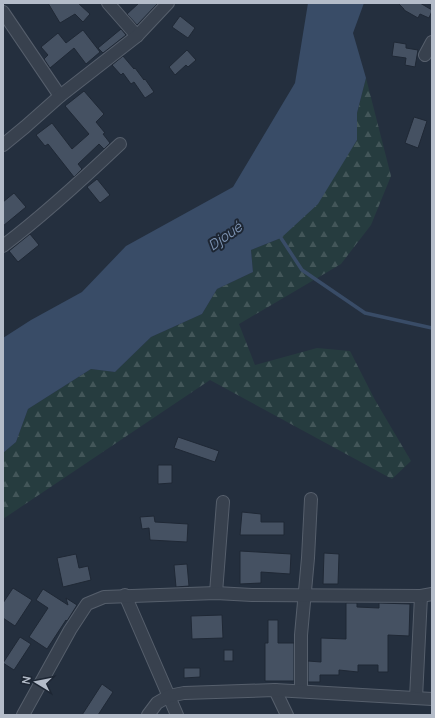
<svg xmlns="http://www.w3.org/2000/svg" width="435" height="718" viewBox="0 0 435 718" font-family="Manrope,sans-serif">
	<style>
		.forest { fill: url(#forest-firs) }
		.water { fill: #394c67 }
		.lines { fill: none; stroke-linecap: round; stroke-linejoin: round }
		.stream { stroke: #394c67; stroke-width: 3.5 }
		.building { fill: #455162; stroke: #1f2835 }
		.minor-casing { stroke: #565f6c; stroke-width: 14 }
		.minor { stroke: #38414e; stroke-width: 12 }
		.labels { text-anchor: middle; stroke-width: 4; stroke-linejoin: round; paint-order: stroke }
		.water-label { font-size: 14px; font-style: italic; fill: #7c92b1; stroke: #1d2633 }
	</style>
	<defs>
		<pattern id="forest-firs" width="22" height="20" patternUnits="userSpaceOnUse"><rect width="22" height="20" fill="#263c3f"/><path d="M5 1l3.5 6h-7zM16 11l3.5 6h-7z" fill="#435659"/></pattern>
	</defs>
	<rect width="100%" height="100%" fill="#242f3e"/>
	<polygon class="forest" points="366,78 391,176 371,225 341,264 239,324 255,365 317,348 350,351 375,400 411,461 392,479 210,380 3,519 3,453 16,442 28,409 91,369 115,372 151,337 202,314 217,289 253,272 251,250 281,238 357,140 357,113"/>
	<polygon class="water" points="308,3 364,3 353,33 366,78 357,113 357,140 318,204 281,238 251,250 253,272 217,289 202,314 151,337 115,372 91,369 28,409 16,442 3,453 3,338 31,320 82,292 126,246 233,187 295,83"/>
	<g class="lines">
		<polyline class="stream" points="281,238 302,270 365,313 432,328"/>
	</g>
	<g class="building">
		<polygon points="48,3 78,3 90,14 83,22 75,14 60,23"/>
		<polygon points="139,3 158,3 137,25 127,14"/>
		<polygon points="398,3 420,3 432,10 432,11 429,18 420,14 418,18 404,10 404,9"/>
		<polygon points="180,16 195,28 188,38 172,27"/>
		<polygon points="121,29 126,35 103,53 98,48"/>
		<polygon points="83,30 100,52 86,64 74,48 50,68 44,59 48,55 41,47 58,33 66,43"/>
		<polygon points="394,42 406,44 406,48 418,50 415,67 405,65 406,58 392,56"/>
		<polygon points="187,50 196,60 188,67 186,65 175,75 169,67"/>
		<polygon points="123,56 134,69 135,68 144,80 145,79 154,92 145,98 134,82 131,84 123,73 121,75 112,65"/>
		<polygon points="84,91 104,114 96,122 105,133 103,134 110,143 104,149 99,144 78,164 82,169 74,177 48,144 45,146 36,135 52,123 72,149 89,134 65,106"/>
		<polygon points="414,117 427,121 418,148 405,143"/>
		<polygon points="97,179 110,195 100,203 87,187"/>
		<polygon points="14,193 26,207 3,226 3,202"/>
		<polygon points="30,234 39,245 18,262 9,251"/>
		<polygon points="178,437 219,451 215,462 174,448"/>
		<polygon points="158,465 172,465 172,483 158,484"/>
		<polygon points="242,512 261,514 261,522 284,522 284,535 240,535"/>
		<polygon points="154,516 155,522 188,524 187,542 150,540 149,528 142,529 140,517"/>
		<polygon points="240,551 291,554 290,574 261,572 261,583 240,584"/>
		<polygon points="324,553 339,554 338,584 323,584"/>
		<polygon points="76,554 79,568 88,566 91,580 63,587 57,558"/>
		<polygon points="187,564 189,586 176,587 174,565"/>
		<polygon points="13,588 32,600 15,626 3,618 3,603"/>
		<polygon points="43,589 68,605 66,598 77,605 67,621 66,620 47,649 29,637 48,608 36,600"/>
		<polygon points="346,603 357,603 357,607 379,608 379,603 410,604 409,636 388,635 388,672 378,672 378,665 358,665 358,672 339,670 339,675 320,675 320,682 308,682 308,661 321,662 321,638 346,639"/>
		<polygon points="222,615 223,638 192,639 191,616"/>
		<polygon points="268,620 278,620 278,643 294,643 294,681 265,681 265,643 268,643"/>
		<polygon points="20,637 31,644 14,670 3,663"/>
		<rect x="224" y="650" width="9" height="11"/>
		<polygon points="184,668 200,668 200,677 184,678"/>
		<polygon points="102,684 113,692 98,715 82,715"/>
	</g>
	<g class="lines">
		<defs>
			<g id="minor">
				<polyline points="108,3 137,36"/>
				<polyline points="3,12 60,96"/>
				<polyline points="425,55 432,42"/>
				<polyline points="3,145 25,127 60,96 137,36 168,3"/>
				<path d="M3,246C44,215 82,180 120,144"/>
				<polyline points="216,593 223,502"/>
				<polyline points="125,595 177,715"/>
				<polyline points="275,690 287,715"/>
				<polyline points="301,691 301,635 308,558 311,499"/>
				<polyline points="416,698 421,596"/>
				<polyline points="23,715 70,630 87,604 104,597 216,593 252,595 421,596 432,594"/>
				<polyline points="148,715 157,703 169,696 184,693 275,690 432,699"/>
			</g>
		</defs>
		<use href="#minor" class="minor-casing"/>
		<use href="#minor" class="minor"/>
	</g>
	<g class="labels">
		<g class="water-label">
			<text transform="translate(225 236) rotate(-35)" y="5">Djoué</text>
		</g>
	</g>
	<rect width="435" height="718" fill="none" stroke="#b4bcc9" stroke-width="8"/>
	<g transform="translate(36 682) rotate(280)" stroke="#1d2633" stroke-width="3" paint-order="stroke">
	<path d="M0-3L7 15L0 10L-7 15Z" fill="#b4bcc9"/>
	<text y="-6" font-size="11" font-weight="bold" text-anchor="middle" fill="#b4bcc9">N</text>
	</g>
</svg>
